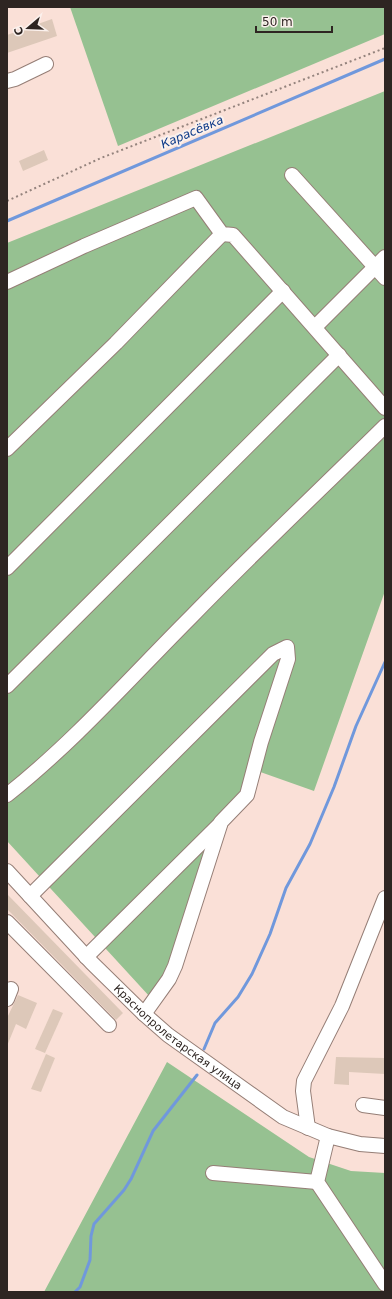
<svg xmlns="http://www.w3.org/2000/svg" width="392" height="1299" viewBox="0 0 392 1299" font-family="'DejaVu Sans',sans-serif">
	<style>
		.green { fill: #96c191 }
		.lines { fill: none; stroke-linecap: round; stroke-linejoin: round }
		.stream { stroke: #7098dc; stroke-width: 3 }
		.building { fill: #ddc8b9 }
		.minor-casing { stroke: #957e76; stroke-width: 16 }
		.path { stroke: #94837d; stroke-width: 2; stroke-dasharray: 2 3; stroke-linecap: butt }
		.minor { stroke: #fff; stroke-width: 14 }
		.labels { text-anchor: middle; stroke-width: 4; stroke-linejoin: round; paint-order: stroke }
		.street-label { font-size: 11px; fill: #2e2522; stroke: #fbf1ed }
		.water-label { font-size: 12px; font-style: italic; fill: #0d3a89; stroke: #fbf1ed }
	</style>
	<rect width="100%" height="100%" fill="#fae0d7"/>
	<g class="green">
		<polygon points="70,7 385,7 385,34 118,146"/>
		<polygon points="385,91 385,591 314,791 252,769 242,793 215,826 173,966 150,997 7,841 7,243"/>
		<polygon points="167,1062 309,1157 351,1171 385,1173 385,1292 44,1292"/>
	</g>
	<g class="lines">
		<g class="stream">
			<polyline points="7,221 385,59"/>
			<polyline points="204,1049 215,1023 238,997 252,974 270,934 286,888 310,844 334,787 356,726 385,662"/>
			<polyline points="75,1292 80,1287 90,1260 91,1236 94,1224 124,1190 131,1179 153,1131 197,1075"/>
		</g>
	</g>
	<g class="building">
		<polygon points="52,19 57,36 7,53 7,35"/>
		<polygon points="44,150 48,160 23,171 19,161"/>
		<polygon points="7,894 123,1013 116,1020 7,909"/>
		<polygon points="18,995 37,1003 26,1029 16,1024 7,1046 7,1018"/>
		<polygon points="53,1009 63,1013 45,1053 35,1049"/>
		<polygon points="46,1054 55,1058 41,1092 31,1089"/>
		<polygon points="336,1057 385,1058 385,1074 349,1072 349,1085 334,1084"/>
	</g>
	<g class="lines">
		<defs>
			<g id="minor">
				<polyline points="7,81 15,79 46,64"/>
				<polyline points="292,175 385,278"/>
				<polyline points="7,282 84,246 196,198 222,234 233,235 385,408"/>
				<polyline points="315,327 385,257"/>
				<polyline points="7,449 116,343 222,234"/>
				<polyline points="7,568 283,291"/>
				<polyline points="7,686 339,355"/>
				<path d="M7,795C74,742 131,677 191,617C254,552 320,490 385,426"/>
				<path id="s1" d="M7,871L92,963L144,1014L168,1035L283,1117L328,1136L360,1144L385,1146"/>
				<polyline points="30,896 273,654 287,647 288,659 261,742 247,795 221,822 175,966 169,979 144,1014"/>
				<polyline points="7,922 109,1025"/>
				<polyline points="86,957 220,824"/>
				<polyline points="7,999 11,989"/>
				<polyline points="363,1105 385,1108"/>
				<polyline points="308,1128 303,1091 304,1081 342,1006 385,898"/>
				<polyline points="328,1136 317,1182 385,1284"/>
				<polyline points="213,1173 317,1182"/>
			</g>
		</defs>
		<use href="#minor" class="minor-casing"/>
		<polyline class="path" points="7,201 101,158 385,48"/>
		<use href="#minor" class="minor"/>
	</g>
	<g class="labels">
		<g class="street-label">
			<text dy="4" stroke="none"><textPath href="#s1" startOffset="239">Краснопролетарская улица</textPath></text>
		</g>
		<g class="water-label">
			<text transform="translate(192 132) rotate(-23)" y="4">Карасёвка</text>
		</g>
	</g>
	<rect width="392" height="1299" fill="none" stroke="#2e2522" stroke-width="16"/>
	<g transform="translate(28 28) rotate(251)" stroke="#fbf1ed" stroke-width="3" paint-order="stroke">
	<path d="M0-3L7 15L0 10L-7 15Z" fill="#2e2522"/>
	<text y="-6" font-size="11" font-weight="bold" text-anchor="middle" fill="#2e2522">С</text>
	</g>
	<path d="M256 26v6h76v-6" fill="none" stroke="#2e2522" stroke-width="2"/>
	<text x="262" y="26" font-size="12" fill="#2e2522" stroke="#fbf1ed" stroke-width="3" paint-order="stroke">50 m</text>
</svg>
